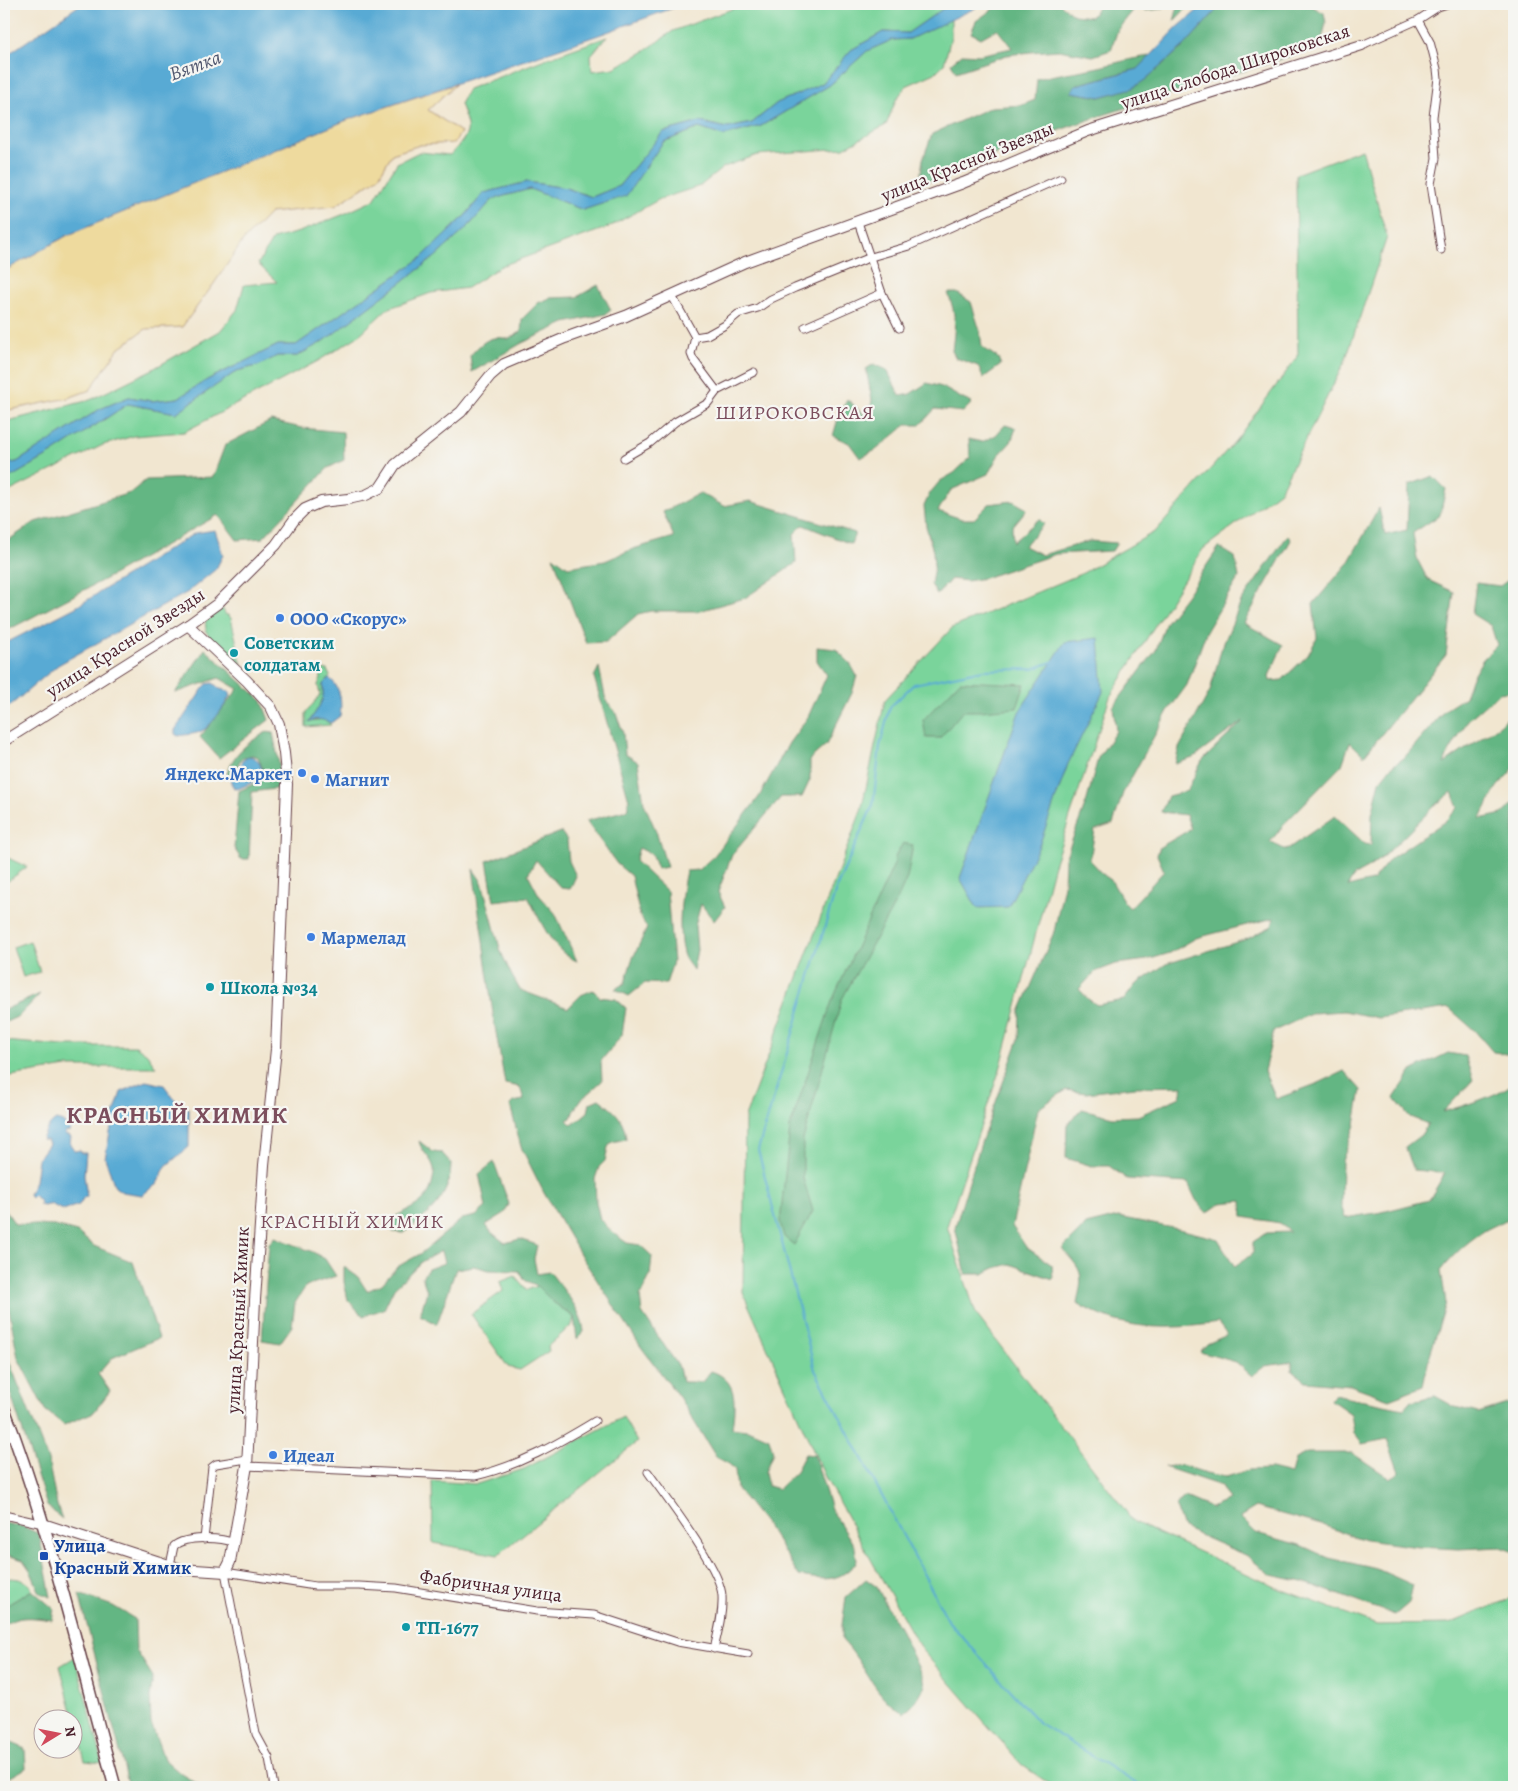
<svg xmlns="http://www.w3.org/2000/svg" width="1518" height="1791" viewBox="0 0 1518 1791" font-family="Alegreya,serif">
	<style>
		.green { fill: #7ad49b; stroke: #627a63 }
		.forest { fill: #63b683; stroke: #566a57; fill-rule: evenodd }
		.sand { fill: #eeda9e; stroke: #9c7c64 }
		.water { fill: #59aad4; stroke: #526480 }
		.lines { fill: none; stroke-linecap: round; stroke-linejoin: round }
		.stream { stroke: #59aad4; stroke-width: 2 }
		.street-casing { stroke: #633d44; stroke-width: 9 }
		.secondary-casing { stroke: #633d44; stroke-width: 12 }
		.primary-casing { stroke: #633d44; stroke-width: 14 }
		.street { stroke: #fff; stroke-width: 7 }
		.secondary { stroke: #fff; stroke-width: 10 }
		.primary { stroke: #fff; stroke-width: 11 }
		.shop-dot { fill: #3f7fe0; stroke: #f6f6f2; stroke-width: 2 }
		.culture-dot { fill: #0f9aa8; stroke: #f6f6f2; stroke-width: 2 }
		.transit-dot { fill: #1a4fb4; stroke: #f6f6f2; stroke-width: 2 }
		.labels { text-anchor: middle; stroke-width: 4.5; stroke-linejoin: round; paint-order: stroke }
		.street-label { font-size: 19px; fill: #4a1f2b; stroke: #f6f6f2 }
		.shop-label { font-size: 19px; font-weight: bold; fill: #366cbe; stroke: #f6f6f2; text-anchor: start }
		.culture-label { font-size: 19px; font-weight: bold; fill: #0d838f; stroke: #f6f6f2; text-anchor: start }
		.transit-label { font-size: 19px; font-weight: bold; fill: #164399; stroke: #f6f6f2; text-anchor: start }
		.water-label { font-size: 20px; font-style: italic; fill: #50576f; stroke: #f6f6f2 }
		.neighbourhood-label { font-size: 20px; letter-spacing: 1px; fill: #7c4e5d; stroke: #f6f6f2 }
		.district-label { font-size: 24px; font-weight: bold; letter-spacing: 1px; fill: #7c4e5d; stroke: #f6f6f2 }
	</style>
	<rect width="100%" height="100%" fill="#f6f6f2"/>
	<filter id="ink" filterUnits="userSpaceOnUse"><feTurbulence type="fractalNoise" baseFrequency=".02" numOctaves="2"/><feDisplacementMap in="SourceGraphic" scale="10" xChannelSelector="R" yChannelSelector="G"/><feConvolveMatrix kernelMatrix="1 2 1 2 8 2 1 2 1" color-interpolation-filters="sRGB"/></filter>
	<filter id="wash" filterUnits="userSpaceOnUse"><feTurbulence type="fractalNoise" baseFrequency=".0096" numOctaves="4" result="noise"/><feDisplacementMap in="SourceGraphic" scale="20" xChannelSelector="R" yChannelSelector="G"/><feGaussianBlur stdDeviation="1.12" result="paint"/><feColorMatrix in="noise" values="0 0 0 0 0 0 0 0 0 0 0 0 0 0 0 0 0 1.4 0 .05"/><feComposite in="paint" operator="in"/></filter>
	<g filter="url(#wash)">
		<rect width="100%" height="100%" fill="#f1e6d0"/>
		<g class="green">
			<path d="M745,4H936L944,8L908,33L883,32L851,50L823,83L777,103L752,123L728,128L700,122L663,132L619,186L592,197L566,188L527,182L484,193L464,217L420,259L296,345H278L207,380L178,398L152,401L129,397L100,409L17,462L4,464V422L90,400L151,370L220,331L237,310L244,285L277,282L258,264L273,239L299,232L342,215L374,200L397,163L419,152L450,155C471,132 471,133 460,104L468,89L545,59L607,37L591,55L592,71L614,68L642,53L673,31Z"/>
			<polygon points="951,19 951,37 944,64 935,73 906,86 896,100 886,125 844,148 757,155 724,167 700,186 660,199 609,227 501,266 467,288 431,293 387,309 357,337 318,361 184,432 134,436 103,445 4,494 4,475 13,476 51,454 128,404 176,413 237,371 260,365 277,356 297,356 324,341 435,257 467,228 493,199 530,189 583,210 625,196 663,142 699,128 723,136 761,126 830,85 867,51 892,40 910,39"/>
			<polygon points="1362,149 1387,237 1345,361 1280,491 1203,549 1110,697 1053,868 1001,1066 947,1226 976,1314 1134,1522 1280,1589 1377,1625 1449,1624 1514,1597 1514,1787 1054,1787 1022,1765 921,1649 826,1479 743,1293 745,1117 861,811 885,700 952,628 1083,573 1156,531 1236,440 1298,356 1296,174"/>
			<path d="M222,608L226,615H228L231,618L242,666C229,655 201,640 206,620Z"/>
			<path d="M323,669L327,670L330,676L322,686C327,699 316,710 310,721L325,719L331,725L306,727V713L320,695L318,685L321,678L320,673Z"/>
			<polygon points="4,856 27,867 4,884"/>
			<polygon points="30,941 40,972 23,977 13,947"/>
			<polygon points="4,1041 64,1046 136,1046 147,1054 156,1067 67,1067 4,1077"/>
			<polygon points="515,1276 527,1290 538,1286 553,1302 574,1317 572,1325 548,1346 549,1351 520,1370 508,1367 471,1314 503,1291 500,1282"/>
			<polygon points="623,1417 637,1442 498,1555 433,1543 432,1481 477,1484 524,1469"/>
			<path d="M11,1578C21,1579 28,1580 32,1590L4,1607V1580Z"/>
			<polygon points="75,1657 103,1763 85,1761 60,1666"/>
		</g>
		<g class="forest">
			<polygon points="1000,4 1060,4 1074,15 1091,17 1101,4 1135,4 1136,7 1118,29 1111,50 1093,56 1059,50 1031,52 1007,55 956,72 951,63 962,54 979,55 1012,48 997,29 981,38 971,33 976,21"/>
			<polygon points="1141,4 1170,4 1161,9 1144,11"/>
			<polygon points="1174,4 1190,4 1174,21 1178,6"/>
			<path d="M1222,4H1308L1324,13L1326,23L1320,47L1100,116L1034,139L919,185L923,159L932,134L991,107L1022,105L1035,100L1037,79C1056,74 1075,72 1094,68C1114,64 1131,58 1151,56L1138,69L1076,85L1072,92L1100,97L1145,80L1185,45Z"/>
			<path d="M598,285L611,310L606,314L565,323L522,343L472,372L470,356C481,343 490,334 508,339L521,332L522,319L538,303L550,298L577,297Z"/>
			<path d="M948,293H957L971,302L980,331L982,347L998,358L1001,365L983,378L978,366L956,358L952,351C955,326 957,316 948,293Z"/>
			<polygon points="874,364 887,370 900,396 910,394 927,383 942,387 963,399 972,403 963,412 935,409 920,425 906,425 876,450 860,458 849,443 833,436 839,415 847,399 869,419 872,400 866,369"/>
			<polygon points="271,421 302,428 343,432 344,460 328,468 263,538 237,540 218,515 109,577 4,632 4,543 35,522 130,493 146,480 213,477 225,445"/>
			<polygon points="1005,425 1016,428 1011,442 998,456 988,474 951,490 938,511 962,519 974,519 989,504 1013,501 1027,509 1012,527 1013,542 1039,519 1044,524 1024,546 1042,555 1090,541 1117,543 1112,551 1056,554 984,578 967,581 951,579 937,595 931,584 934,567 933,551 926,526 924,506 930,493 940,481 954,473 970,458 969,439 982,442 996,435"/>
			<path d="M1433,476L1446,489L1440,515L1413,533L1417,559L1428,580L1454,592L1446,655L1364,756L1350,742L1342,765L1287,821L1270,842L1286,850L1335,816L1365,844L1371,845L1372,814L1380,781L1391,767L1404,758L1445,710L1465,697L1471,679L1483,659L1497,645L1491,626L1472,614L1476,583L1500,586L1514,576V691L1499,693L1468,720L1448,754L1444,764L1500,725L1514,711V768L1497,787L1480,819L1502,814L1514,803V1055L1493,1052L1475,1031L1449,1008L1378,1018L1344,1011L1313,1013L1274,1031L1264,1071L1276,1099L1319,1083L1344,1071L1361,1090L1355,1125L1342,1161L1341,1205L1345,1218L1382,1212L1429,1200L1445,1173L1414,1170L1405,1147L1421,1135L1428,1124L1410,1117L1394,1098L1413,1070L1448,1053L1465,1056L1473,1080L1443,1112C1467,1104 1493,1098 1514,1083V1214C1505,1222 1494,1225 1484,1231C1467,1242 1453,1255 1441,1270L1446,1303L1429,1358L1423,1386L1389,1399L1350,1385L1306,1381L1292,1370V1362L1265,1366L1252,1376L1236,1362L1200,1352L1207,1344L1227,1335L1218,1323C1184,1328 1146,1330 1113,1320C1100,1316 1088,1309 1077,1304C1083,1273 1084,1272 1062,1249L1086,1225L1118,1217L1183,1230L1218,1239L1235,1267L1253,1253V1242L1266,1233L1290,1232L1280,1223L1243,1217L1242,1201L1221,1203L1207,1213L1196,1200L1188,1183L1127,1179L1109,1166H1092L1066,1158L1067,1125L1082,1109L1113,1117L1138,1116L1180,1097L1183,1086L1135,1087L1086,1093L1066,1090L1038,1109L1012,1226L1026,1247L1052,1265L1053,1279L1010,1264L995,1268L983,1274H966L955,1227L982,1140L1019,1039L1020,1012L1054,932L1064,885L1065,859L1087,800L1098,758L1116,731L1113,707L1156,650L1166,622L1186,596L1219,547L1235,557L1239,577L1207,630L1187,685L1168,711L1123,793L1113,824L1095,830L1090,860L1105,876L1111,880L1124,902L1130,908L1164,871L1157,855L1160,847L1191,829L1186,815L1161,812L1168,796L1187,791L1202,761L1243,721L1193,758L1175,764L1179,748L1210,691L1221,650L1241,602L1288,535L1291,540L1244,623L1283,645L1269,676L1270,681L1282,680L1308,655L1317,638L1313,604L1348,563L1379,508L1385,535L1407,530L1409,485ZM1452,792L1458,808L1444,822L1391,858L1372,881L1348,887C1353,872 1359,874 1372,865C1401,844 1423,813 1452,792ZM1274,918L1272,926L1247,939L1166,964L1135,985L1124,1000L1097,1005L1088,999L1079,989L1095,972L1116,964L1147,960L1170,953L1196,938Z"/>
			<polygon points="700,493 724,506 750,501 855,533 851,544 803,525 794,534 796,563 745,598 699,611 651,611 638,614 606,642 586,643 553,556 568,567 605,561 633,549 674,537 663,512"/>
			<path d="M817,647L836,649L850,663L857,676L852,693L826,745L810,759V780L802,797H781L732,855L718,892L725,907L714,921L701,904L695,926L697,950L693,970C690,965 684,959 683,953C677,933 681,891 686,871L698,870L714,856L759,797L789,743L808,717L827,675L817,661Z"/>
			<polygon points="205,649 262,701 269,720 219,758 200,737 238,689 219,678 175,693"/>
			<polygon points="599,667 606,701 615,711 623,733 625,754 638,762 644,803 656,831 667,867 657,869 651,854 639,848 635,861 667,891 673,962 666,984 645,983 629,996 615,989 625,983 632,960 647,928 640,916 631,876 617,864 586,821 627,810 629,800 594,677"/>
			<polygon points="960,681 1025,684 1017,708 980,711 963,711 940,738 926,738 923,720"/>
			<path d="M267,732L273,733L281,774L282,788L252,792L249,859H241L234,848L239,791L266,778L258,757L252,755L241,759L234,772L226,779C230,755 248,742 267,732Z"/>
			<path d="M561,832L567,840L569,861L576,876L570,889L561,888L536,860L528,874L539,895L555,913L577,961C551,951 541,920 528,897L494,901L487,861Z"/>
			<polygon points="903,843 913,845 907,878 898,898 842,999 803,1140 803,1178 813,1211 794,1245 784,1237 780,1222 790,1127 832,1001 895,862 895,857"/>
			<path d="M473,869L482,882L501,952L511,974L520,990L568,1008L581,995L593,990L600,997L616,999L626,1008L622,1035L601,1061L602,1081C590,1092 575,1102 571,1118L567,1120L572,1125L588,1112L590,1103L599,1099C615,1112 624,1117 626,1139L612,1142L608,1147L605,1161L599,1167L595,1179L596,1202L600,1219L613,1233L627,1243L640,1245L652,1256L650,1276L640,1296L642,1313L679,1367L682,1382H702L711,1371C739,1380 735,1404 732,1428L753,1431L769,1438L773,1452L765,1472L768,1486L778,1489L795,1473L805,1454L814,1455L831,1509L855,1547L857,1561C840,1583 825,1580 799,1576L773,1534L737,1489L735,1470L729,1464L716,1457L679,1397L641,1347L583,1259L544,1193L521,1147L510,1105L513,1102L524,1100L520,1087L505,1084L494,1021Z"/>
			<polygon points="40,994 19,1016 4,1023 4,1010"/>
			<path d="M419,1141L433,1152L442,1153L451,1163C451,1198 429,1214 404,1233L393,1232L385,1223C403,1209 428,1208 433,1180C433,1177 435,1172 434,1169C432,1158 421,1152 419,1141Z"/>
			<path d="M494,1162L509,1204L505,1213L486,1225L491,1232L505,1243L520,1239L537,1245L534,1259L537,1274L550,1272C563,1290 582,1309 584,1332L577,1339L574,1317L553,1302L536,1285L526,1281L519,1271L489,1270L474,1266L456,1269L437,1324L420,1315L427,1291L422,1277L428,1269L444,1263L441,1251L421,1262L394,1288L384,1309L363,1316L348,1300L344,1282V1267L358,1277L367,1291L382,1284L397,1267L420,1254L462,1219L476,1216L486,1207L479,1174Z"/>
			<polygon points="4,1208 15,1224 55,1226 77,1232 94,1246 133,1262 159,1338 112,1358 98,1374 110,1391 94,1412 64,1425 45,1410 18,1358 8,1304 4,1298"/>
			<polygon points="275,1237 313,1252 325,1259 336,1276 306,1286 295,1303 292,1326 280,1343 262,1340 269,1243"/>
			<polygon points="4,1348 48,1460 57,1505 62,1519 47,1506 4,1374"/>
			<polygon points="1334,1395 1404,1409 1411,1401 1435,1396 1455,1407 1478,1413 1507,1404 1514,1405 1514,1552 1500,1547 1459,1549 1419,1547 1365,1540 1325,1526 1256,1507 1240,1517 1256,1533 1300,1545 1329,1558 1377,1569 1413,1585 1409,1603 1395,1615 1303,1582 1271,1575 1247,1556 1183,1528 1175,1505 1185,1497 1211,1508 1229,1500 1221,1486 1164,1467 1181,1465 1206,1473 1226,1477 1249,1470 1271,1469 1291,1474 1295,1459 1307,1453 1352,1453 1391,1479 1399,1472 1387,1439 1362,1444 1354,1433 1351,1414 1331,1400"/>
			<polygon points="4,1523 24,1527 39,1534 51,1597 40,1593 30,1570 23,1560 4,1554"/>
			<path d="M866,1579L877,1587L886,1605L901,1631L924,1680L925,1686L916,1701L904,1713C874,1698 865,1663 842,1640V1625L846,1597Z"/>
			<path d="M32,1590L54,1609L52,1620C36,1618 16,1614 4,1626V1607Z"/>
			<polygon points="79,1594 113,1606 135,1619 136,1650 153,1677 150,1698 151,1723 164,1759 181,1774 203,1787 129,1787"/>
			<polygon points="4,1730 10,1742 25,1749 26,1768 9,1778 4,1773"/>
		</g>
		<polygon class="sand" points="456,84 428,110 461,132 454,143 420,145 392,154 378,178 335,206 270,213 243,241 213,285 182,327 146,329 119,348 90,390 68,398 4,411 4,271 68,235 347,120"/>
		<g class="water">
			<polygon points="81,4 684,4 596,36 347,120 68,235 4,271 4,57"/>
			<polygon points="968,4 984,4 910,39 892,40 867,51 830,85 761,126 723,136 699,128 663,142 626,196 583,210 530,189 493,199 467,228 435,257 324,341 297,356 277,356 260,365 237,371 176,413 128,404 51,454 13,476 4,475 4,464 17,462 100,409 129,397 152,401 178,398 207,380 278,345 296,345 420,259 464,217 484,193 527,182 566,188 592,197 619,186 663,132 700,122 728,128 752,123 777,103 823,83 851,50 883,32 908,33 944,8 963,6"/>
			<polygon points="1205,4 1222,4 1185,45 1145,80 1133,88 1100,97 1071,92 1076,85 1138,69 1177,28"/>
			<polygon points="215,530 223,555 216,569 188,592 58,665 4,711 4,644 76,607 195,533"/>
			<polygon points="1099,638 1103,692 1068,764 1039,846 1008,907 977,908 960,878 1019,712 1065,642"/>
			<path d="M329,678C341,687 342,702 340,716L331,723C323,720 318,717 309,722C318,708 325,702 323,684Z"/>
			<path d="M213,683L220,689L228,691L231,693C228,702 213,723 205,729C197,735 187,734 178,736L175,734V730L204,687L207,684Z"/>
			<path d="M249,756C262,758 260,768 264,777L238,789L234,788L231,783L230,778L240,767L242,761Z"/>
			<polygon points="146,1081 164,1085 175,1100 189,1109 189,1147 166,1166 157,1184 142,1195 122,1192 115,1187 105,1158 113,1117 121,1092"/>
			<path d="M56,1120L63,1122L65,1125L69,1124L71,1128L70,1131L65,1132V1135L71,1137L70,1144L75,1151L80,1150L82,1153H86L84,1175L87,1196L84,1197L79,1205L63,1210L50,1204L44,1206L40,1205V1202L34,1195L31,1198L29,1194L35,1181L38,1159L49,1144L47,1140H42C45,1132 48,1125 56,1120Z"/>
		</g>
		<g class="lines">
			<polyline class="stream" points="1054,661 1033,669 983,670 914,684 890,707 880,746 873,805 837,886 758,1150 815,1370 949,1622 1039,1723 1142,1787"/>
		</g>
	</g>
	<g filter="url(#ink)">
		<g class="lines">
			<defs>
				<g id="street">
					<polyline points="1418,20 1430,42 1437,69 1438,78 1433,117 1436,158 1431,184 1441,250"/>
					<polyline points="1362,45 1418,20 1438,7 1447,4"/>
					<polyline points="858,222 882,293 899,328"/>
					<polyline points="672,296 695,337 691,354 693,359 717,391"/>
					<polyline points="805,327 882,293"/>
					<polyline points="695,337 707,335 725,325 738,314 758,308 771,299 795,288 871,257 909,246 1061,178"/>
					<polyline points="624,458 650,443 675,422 708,403 717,391 754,372"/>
					<path d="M247,1466L475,1476C519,1466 557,1444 595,1421"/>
					<path d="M648,1472C666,1498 721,1568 722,1596C723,1613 718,1632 714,1649"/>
					<polyline points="4,1515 43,1524"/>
					<polyline points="204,1539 212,1467 216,1464 247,1459"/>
					<path d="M170,1565L174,1546C185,1536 221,1537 234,1543"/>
					<polyline points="274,1787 269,1758 256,1734 225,1572 315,1586 359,1586 396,1588 537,1611 594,1615 677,1642 748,1654"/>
				</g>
				<g id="secondary">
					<polyline points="4,741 188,625 217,604 276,545 294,520 305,509 321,502 348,499 366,495 380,488 395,465 461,412 490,376 504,364 565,338 626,316 745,262 963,183 1088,131 1362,45"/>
					<polyline points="43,1524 181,1569 225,1572 230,1562 247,1466 248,1447 255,1300 264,1165 276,1049 287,784 284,753 279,724 271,707 247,681 188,625"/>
				</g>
				<path id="primary" d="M4,1409C51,1532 80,1661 115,1787"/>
			</defs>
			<use href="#street" class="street-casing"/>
			<use href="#secondary" class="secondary-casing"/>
			<use href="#primary" class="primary-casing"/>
			<use href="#street" class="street"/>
			<use href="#secondary" class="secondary"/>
			<use href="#primary" class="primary"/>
		</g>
	</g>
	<g class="shop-dot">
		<circle cx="280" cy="618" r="5"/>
		<circle cx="302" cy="773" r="5"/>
		<circle cx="315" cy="779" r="5"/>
		<circle cx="311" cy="937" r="5"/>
		<circle cx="273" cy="1455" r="5"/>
	</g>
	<g class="culture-dot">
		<circle cx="234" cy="653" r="5"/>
		<circle cx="210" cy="987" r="5"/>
		<circle cx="406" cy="1627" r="5"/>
	</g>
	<rect class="transit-dot" x="39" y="1551" width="10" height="10" rx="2.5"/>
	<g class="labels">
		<g class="street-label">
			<text transform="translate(1235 66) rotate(-18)" y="7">улица Слобода Широковская</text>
			<text transform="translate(967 161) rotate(-22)" y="7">улица Красной Звезды</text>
			<text transform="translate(125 642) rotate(-33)" y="7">улица Красной Звезды</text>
			<text transform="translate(237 1320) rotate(-87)" y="7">улица Красный Химик</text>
			<text transform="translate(491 1585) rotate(8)" y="7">Фабричная улица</text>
		</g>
		<g class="shop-label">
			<text x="290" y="625">ООО «Скорус»</text>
			<text x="292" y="780" text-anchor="end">Яндекс.Маркет</text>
			<text x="325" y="786">Магнит</text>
			<text x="321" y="944">Мармелад</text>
			<text x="283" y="1462">Идеал</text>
		</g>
		<g class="culture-label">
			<text x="244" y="649">Советским<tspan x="244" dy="22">солдатам</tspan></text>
			<text x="220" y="994">Школа №34</text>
			<text x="416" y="1634">ТП-1677</text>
		</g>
		<g class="transit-label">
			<text x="54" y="1552">Улица<tspan x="54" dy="22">Красный Химик</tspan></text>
		</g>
		<g class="water-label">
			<text transform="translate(195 65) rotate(-20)" y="7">Вятка</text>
		</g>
		<g class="neighbourhood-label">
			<text x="795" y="419">ШИРОКОВСКАЯ</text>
			<text x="352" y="1228">КРАСНЫЙ ХИМИК</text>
		</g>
		<g class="district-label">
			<text x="177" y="1123">КРАСНЫЙ ХИМИК</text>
		</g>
	</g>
	<rect width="1518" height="1791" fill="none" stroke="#f6f6f2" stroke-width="20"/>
	<g transform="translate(58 1734) rotate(80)"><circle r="24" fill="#f6f6f2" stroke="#b1a0a2"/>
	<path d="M0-4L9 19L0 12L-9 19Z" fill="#d1495b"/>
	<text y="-8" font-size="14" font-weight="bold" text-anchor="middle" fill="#4a1f2b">N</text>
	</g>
</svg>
